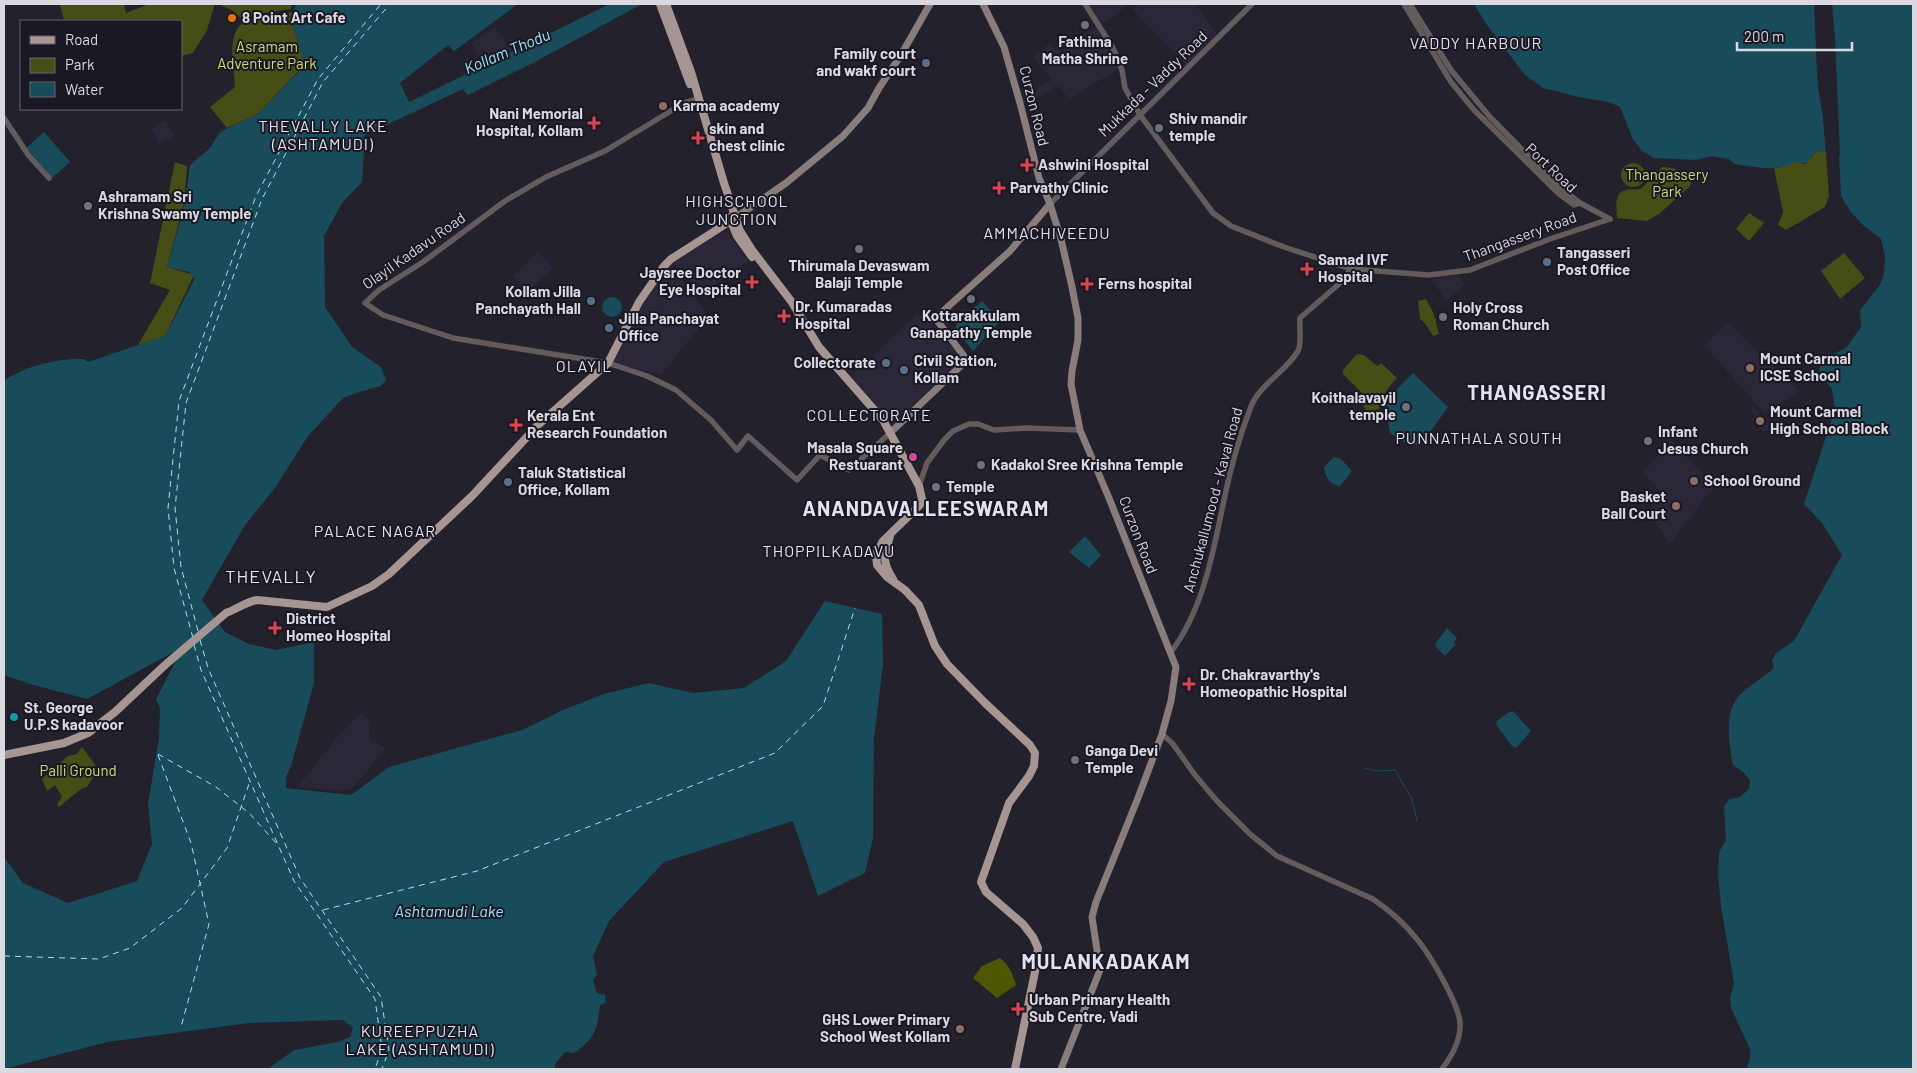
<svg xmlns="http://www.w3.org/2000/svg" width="1917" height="1073" viewBox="0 0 1917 1073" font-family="Barlow,sans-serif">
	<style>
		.built { fill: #2b2739 }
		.green { fill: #464d15 }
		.forest { fill: #4e5602 }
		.water { fill: #184c5a }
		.pier { fill: #23212c }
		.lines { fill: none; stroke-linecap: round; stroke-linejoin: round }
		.stream { stroke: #184c5a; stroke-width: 1 }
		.ferry { stroke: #9fe5fc; stroke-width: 1; stroke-dasharray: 6 5; stroke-linecap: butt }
		.tertiary { stroke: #645c5c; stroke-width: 5.5 }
		.secondary { stroke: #897d7c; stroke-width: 7 }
		.primary { stroke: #a59694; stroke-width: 8 }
		.food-dot { fill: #e8710a; stroke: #1a1822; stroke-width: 2 }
		.worship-dot { fill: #6b7280; stroke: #1a1822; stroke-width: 2 }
		.service-dot { fill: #5c6f8a; stroke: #1a1822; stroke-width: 2 }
		.education-dot { fill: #8d6e63; stroke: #1a1822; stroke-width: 2 }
		.health-dot { fill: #e0444e; stroke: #1a1822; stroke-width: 2 }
		.hotel-dot { fill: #d1479c; stroke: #1a1822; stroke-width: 2 }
		.culture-dot { fill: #0f9aa8; stroke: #1a1822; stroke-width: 2 }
		.labels { text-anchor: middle; stroke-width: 4; stroke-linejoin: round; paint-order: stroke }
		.poi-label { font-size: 15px; font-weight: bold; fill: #dad9e1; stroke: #1a1822; text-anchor: start }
		.park-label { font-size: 15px; fill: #cedc77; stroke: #1a1822 }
		.street-label { font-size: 15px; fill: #dad9e1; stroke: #1a1822 }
		.neighbourhood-label { font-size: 16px; letter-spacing: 1px; fill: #e4e1f1; stroke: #1a1822 }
		.water-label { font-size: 16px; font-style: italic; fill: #9fe5fc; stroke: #1a1822 }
		.quarter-label { font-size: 18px; letter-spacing: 1px; fill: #e4e1f1; stroke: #1a1822 }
		.district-label { font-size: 20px; font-weight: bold; letter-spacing: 1px; fill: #e4e1f1; stroke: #1a1822 }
	</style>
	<rect width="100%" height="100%" fill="#23212c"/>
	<g class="built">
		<polygon points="1087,4 1129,4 1101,26"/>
		<polygon points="1138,4 1195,4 1216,34 1186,65 1137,14 1133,8"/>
		<polygon points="495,27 512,51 483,65 472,43"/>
		<polygon points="1096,27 1120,68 1069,99 1059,86 1022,105 1019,99 1052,80 1033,56 1048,45 1062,51"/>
		<polygon points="166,120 174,136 159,144 152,129"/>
		<polygon points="726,231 748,261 701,294 674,263 717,234"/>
		<polygon points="537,252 554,268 528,291 513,276"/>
		<polygon points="670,265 709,316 661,375 611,363 630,326 664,272"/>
		<polygon points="1459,274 1465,285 1446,301 1432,280"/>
		<polygon points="917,315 923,317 960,355 958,363 892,425 849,378"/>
		<polygon points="1728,322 1800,392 1764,413 1704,345"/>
		<polygon points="1754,407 1777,432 1773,435 1767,430 1764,432 1752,420 1755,416 1750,410"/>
		<polygon points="1671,441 1714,486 1670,544 1648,512 1660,491 1642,473"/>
		<polygon points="361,712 369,721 370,740 386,748 351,789 329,790 298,787 337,737"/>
	</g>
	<g class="green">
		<polygon points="60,4 124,4 126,13 149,4 214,4 214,7 207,30 193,53 181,56 181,21 64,21"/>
		<polygon points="223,4 291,4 291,9 257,14 243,20 232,10 222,6"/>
		<path d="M294,12L293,26L305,64L258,114L227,128L210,107L235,87C234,68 225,29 247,21C261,15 279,15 294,12Z"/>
		<path d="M1818,151L1826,152L1829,196L1825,207L1786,230L1778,225L1783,212L1774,168H1779L1795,161L1804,164C1811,161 1811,154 1818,151Z"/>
		<polygon points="175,162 187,166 184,204 167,267 194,275 165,336 138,345 170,290 150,283"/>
		<circle cx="1633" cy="175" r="12"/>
		<path d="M1662,167C1674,167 1684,171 1692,180L1690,186L1659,214L1647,221L1617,218C1617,208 1613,193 1626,190C1631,188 1636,191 1642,188Z"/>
		<polygon points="1749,213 1764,223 1749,241 1736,229"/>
		<polygon points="1844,253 1865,278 1840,299 1821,271"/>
		<path d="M1426,299L1434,314L1439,334L1433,336C1430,331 1424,321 1420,319L1418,301Z"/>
		<path d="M1357,354L1364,355L1377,366L1381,363L1397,378C1388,388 1381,396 1379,409L1368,413L1359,399L1363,394L1343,374V370Z"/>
		<polygon points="82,747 98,769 87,787 82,788 59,807 57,804 62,797 55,785 47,791 42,779 68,756 77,754"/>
	</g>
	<path class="forest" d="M1000,958C1009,965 1013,974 1016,985L997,998L973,978L982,966Z"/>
	<g class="water">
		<path d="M296,4H518L454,51L448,45L400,83L409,102L610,4H642L533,63L468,95L463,89L365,135L362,182L342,203L324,236L325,307L352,347L381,367L386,380L381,386L359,392L343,398L308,436L275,488L245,525L202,600L225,632L249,644L276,650L314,642V683L291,766L286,777V788L351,795L389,767L522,730L563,710L604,694L649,683L693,693L744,688L786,661L825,601L882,614L883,664L874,738L873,838L865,873L818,896L793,821L664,862L609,921L593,956L597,975L593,980L597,993L605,995L606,1003L600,1005C597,1031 595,1038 574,1053L565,1052L555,1064V1069H268L294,1050L338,1042L350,1037L353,1028L343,1020L249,1023L107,1042L4,1069V857L23,883L68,903L137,881L152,844L148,804L159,738L160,708L156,699L183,647L87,699L30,684L4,675V380C27,366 56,358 84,359L88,362L165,336L195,278L189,272L167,267L184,208L190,165L210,148L220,132L258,114L305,65L293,26L289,23L294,12Z"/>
		<path d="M1474,4H1815L1817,74L1823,116L1826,152L1818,151L1813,154L1807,164L1795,161C1779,174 1753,166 1734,164L1729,159L1711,156L1697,160L1654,158L1642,151L1633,139L1620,107L1609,102L1579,97L1543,88L1525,75L1487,25Z"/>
		<path d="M1832,4H1913V1069H1746L1750,1059V1049L1731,1008L1730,998L1734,983L1721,906L1718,874L1719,852L1726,840L1724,806L1730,799L1740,797L1749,789L1750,780L1743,772L1733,765C1729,744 1724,714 1738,697C1746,688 1762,678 1772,670L1774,666L1772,661L1776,653L1794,641L1842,555L1822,523L1804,504L1835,409L1832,389L1819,373L1821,360L1846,348L1861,327L1860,310L1880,285L1884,275L1885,256L1881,239L1863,225L1850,211L1841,196Z"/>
		<polygon points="44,132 70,162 52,178 26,148"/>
		<circle cx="612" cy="307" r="10"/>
		<polygon points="982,301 1000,321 973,351 955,329 962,310 968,313"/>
		<polygon points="1413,373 1448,407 1420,446 1404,442 1390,433 1386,404 1396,390"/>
		<path d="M1334,457L1341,459L1352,471L1340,486C1329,485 1325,476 1324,467Z"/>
		<polygon points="1085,536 1101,555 1089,568 1069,552"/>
		<polygon points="1447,628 1457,638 1454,642 1456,644 1445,656 1437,648 1435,644"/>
		<polygon points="1513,711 1531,731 1516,748 1512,746 1497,726 1496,722 1507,713"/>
	</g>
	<g class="pier">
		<polygon points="1814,4 1817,4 1819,74 1826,116 1828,153 1826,152 1823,116 1818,88"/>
		<polygon points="1830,4 1832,4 1835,37 1840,156 1838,155"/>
	</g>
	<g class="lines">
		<polyline class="stream" points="1365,768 1377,771 1395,770 1412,799 1417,821"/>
		<g class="ferry">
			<polyline points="198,631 181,567 175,508 186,403 262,199 323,82 390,4"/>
			<polyline points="193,638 174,568 168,508 179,401 256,196 318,79 381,4"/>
			<polyline points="200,640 208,668 300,878 381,997 389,1050 382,1069"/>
			<polyline points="194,645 201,670 294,881 375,999 382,1049 375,1069"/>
			<polyline points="158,754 216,787 249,813 278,845"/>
			<polyline points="158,755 191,843 209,924 181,1027"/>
			<polyline points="323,910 477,871 775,753 823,706 855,608"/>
			<polyline points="4,956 99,959 130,948 182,908 227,848 250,781"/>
		</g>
		<g class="tertiary">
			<polyline points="1085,4 1113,48 1122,70 1125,88 1140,115 1213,213 1231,226 1284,247 1351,269 1429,275 1470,270 1550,239 1610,219"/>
			<polyline points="1404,4 1451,82 1474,110 1558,193 1574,205 1580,203"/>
			<polyline points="1410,4 1451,70 1490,117 1557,185 1580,203 1610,219"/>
			<polyline points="699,98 684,103 605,151 546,177 505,201 423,262 379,290 365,303 383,315 453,338 608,363 647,376 676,390 711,420 737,450 748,436 797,480 820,455 849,470 890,433"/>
			<polyline points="4,118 29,156 49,178"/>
			<polyline points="1050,204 1252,4"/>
			<polyline points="919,486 927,463 944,440 953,431 969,424 978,424 994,430 1026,428 1080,430"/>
			<path d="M1171,652C1204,608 1213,552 1224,500C1230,470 1239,438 1250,409C1259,384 1285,373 1298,351C1302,344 1299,327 1300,318L1339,284L1351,269"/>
			<path d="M1162,734L1173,744L1195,775L1217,801L1249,833L1277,856L1373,899C1389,910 1404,923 1416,938C1429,953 1459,1004 1460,1023C1461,1040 1452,1056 1442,1069"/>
		</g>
		<g class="secondary">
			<polyline points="983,4 1004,47 1020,103 1039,178 1050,204 1061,239 1072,287 1078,318 1078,340 1072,371 1071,384 1080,430 1109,498 1176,667 1171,701 1162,734 1138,798 1096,902 1092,917 1100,970 1061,1069"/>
			<polyline points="735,218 786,183 843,136 868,108 879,88 901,55 930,4"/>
			<polyline points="890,433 967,360 936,319 942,312 1010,251 1050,204"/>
		</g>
		<g class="primary">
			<polyline points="660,4 690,84"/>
			<polyline points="666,4 691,72 724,183 740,231 752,250 791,301 819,347 883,420 919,486 922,499 920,505 883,541 876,554 877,565 887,577 905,590 919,605 935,646 947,664 985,703 1030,745 1035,753 1034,766 1029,776 1009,803 981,882 986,892 1023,924 1033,937 1038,948 1036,967 1015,1069"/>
			<polyline points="729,217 737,236 752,257"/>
			<path d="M890,536C885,555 881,561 893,579"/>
			<path d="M4,755L64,743L88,733L115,712L165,665L226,613C237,609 246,602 257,600L327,607L372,586L389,574L472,496L538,425L608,363L639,302L664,266L671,259L735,218"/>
		</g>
	</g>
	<circle class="food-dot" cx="232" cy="18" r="5"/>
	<g class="worship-dot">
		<circle cx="1085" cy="25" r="5"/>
		<circle cx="1159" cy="128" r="5"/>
		<circle cx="88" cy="206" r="5"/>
		<circle cx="859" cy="249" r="5"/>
		<circle cx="971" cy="299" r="5"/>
		<circle cx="1443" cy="317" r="5"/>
		<circle cx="1406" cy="407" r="5"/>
		<circle cx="1648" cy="441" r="5"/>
		<circle cx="981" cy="465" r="5"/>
		<circle cx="936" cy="487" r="5"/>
		<circle cx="1075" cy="760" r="5"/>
	</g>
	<g class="service-dot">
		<circle cx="926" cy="63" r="5"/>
		<circle cx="1547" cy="262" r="5"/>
		<circle cx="591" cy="301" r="5"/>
		<circle cx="609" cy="328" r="5"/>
		<circle cx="886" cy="363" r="5"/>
		<circle cx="904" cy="370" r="5"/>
		<circle cx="508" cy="482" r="5"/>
	</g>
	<g class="education-dot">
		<circle cx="663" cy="106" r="5"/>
		<circle cx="1750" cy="368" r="5"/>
		<circle cx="1760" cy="421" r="5"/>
		<circle cx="1694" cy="481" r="5"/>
		<circle cx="1676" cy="506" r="5"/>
		<circle cx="960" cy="1029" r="5"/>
	</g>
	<g class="health-dot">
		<path d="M591.5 115.5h5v5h5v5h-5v5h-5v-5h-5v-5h5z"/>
		<path d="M695.5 130.5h5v5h5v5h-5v5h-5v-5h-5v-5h5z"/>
		<path d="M1024.5 157.5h5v5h5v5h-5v5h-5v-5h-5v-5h5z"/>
		<path d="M996.5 180.5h5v5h5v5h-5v5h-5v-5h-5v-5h5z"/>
		<path d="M1304.5 261.5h5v5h5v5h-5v5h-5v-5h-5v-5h5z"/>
		<path d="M749.5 274.5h5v5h5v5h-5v5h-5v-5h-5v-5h5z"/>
		<path d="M1084.5 276.5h5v5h5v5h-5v5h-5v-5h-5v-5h5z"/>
		<path d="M781.5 308.5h5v5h5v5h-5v5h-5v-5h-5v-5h5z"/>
		<path d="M513.5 417.5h5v5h5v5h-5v5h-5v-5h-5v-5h5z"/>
		<path d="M272.5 620.5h5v5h5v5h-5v5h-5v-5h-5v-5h5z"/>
		<path d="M1186.5 676.5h5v5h5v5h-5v5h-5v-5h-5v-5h5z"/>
		<path d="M1015.5 1001.5h5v5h5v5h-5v5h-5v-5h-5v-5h5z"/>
	</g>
	<circle class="hotel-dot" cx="913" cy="457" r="5"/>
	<circle class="culture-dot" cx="14" cy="717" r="5"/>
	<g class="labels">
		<g class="poi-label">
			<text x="242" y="23">8 Point Art Cafe</text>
			<text x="1085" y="47" text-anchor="middle">Fathima<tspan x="1085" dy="17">Matha Shrine</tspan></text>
			<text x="916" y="59" text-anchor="end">Family court<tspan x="916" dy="17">and wakf court</tspan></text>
			<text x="673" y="111">Karma academy</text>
			<text x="583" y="119" text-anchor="end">Nani Memorial<tspan x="583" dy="17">Hospital, Kollam</tspan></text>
			<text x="1169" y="124">Shiv mandir<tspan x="1169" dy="17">temple</tspan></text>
			<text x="709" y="134">skin and<tspan x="709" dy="17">chest clinic</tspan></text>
			<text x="1038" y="170">Ashwini Hospital</text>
			<text x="1010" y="193">Parvathy Clinic</text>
			<text x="98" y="202">Ashramam Sri<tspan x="98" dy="17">Krishna Swamy Temple</tspan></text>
			<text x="1557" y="258">Tangasseri<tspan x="1557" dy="17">Post Office</tspan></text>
			<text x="1318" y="265">Samad IVF<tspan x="1318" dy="17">Hospital</tspan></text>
			<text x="859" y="271" text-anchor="middle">Thirumala Devaswam<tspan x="859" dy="17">Balaji Temple</tspan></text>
			<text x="741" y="278" text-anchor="end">Jaysree Doctor<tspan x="741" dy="17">Eye Hospital</tspan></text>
			<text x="1098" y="289">Ferns hospital</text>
			<text x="581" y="297" text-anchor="end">Kollam Jilla<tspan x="581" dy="17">Panchayath Hall</tspan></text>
			<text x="795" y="312">Dr. Kumaradas<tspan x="795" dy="17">Hospital</tspan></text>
			<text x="1453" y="313">Holy Cross<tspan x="1453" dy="17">Roman Church</tspan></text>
			<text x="971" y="321" text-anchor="middle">Kottarakkulam<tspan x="971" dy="17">Ganapathy Temple</tspan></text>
			<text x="619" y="324">Jilla Panchayat<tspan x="619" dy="17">Office</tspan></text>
			<text x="1760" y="364">Mount Carmal<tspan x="1760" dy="17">ICSE School</tspan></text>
			<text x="914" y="366">Civil Station,<tspan x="914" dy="17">Kollam</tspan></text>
			<text x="876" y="368" text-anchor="end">Collectorate</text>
			<text x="1396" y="403" text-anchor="end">Koithalavayil<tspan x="1396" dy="17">temple</tspan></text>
			<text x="1770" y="417">Mount Carmel<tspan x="1770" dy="17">High School Block</tspan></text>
			<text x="527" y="421">Kerala Ent<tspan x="527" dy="17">Research Foundation</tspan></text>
			<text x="1658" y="437">Infant<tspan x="1658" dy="17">Jesus Church</tspan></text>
			<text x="903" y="453" text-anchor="end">Masala Square<tspan x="903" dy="17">Restuarant</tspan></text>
			<text x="991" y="470">Kadakol Sree Krishna Temple</text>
			<text x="518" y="478">Taluk Statistical<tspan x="518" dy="17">Office, Kollam</tspan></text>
			<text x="1704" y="486">School Ground</text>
			<text x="946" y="492">Temple</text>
			<text x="1666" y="502" text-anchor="end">Basket<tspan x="1666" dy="17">Ball Court</tspan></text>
			<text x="286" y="624">District<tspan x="286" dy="17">Homeo Hospital</tspan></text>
			<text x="1200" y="680">Dr. Chakravarthy's<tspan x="1200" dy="17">Homeopathic Hospital</tspan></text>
			<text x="24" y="713">St. George<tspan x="24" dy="17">U.P.S kadavoor</tspan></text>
			<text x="1085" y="756">Ganga Devi<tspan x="1085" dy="17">Temple</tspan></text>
			<text x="1029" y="1005">Urban Primary Health<tspan x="1029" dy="17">Sub Centre, Vadi</tspan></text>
			<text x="950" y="1025" text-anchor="end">GHS Lower Primary<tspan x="950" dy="17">School West Kollam</tspan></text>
		</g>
		<g class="park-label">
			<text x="267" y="52">Asramam<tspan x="267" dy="17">Adventure Park</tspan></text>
			<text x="1667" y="180">Thangassery<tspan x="1667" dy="17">Park</tspan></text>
			<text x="78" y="776">Palli Ground</text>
		</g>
		<g class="street-label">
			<text transform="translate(1153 84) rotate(-44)" y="5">Mukkada - Vaddy Road</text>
			<text transform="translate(1034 106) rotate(76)" y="5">Curzon Road</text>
			<text transform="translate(1551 168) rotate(43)" y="5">Port Road</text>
			<text transform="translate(1520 237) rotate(-20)" y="5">Thangassery Road</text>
			<text transform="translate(414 251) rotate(-35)" y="5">Olayil Kadavu Road</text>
			<text transform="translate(1213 500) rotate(-75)" y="5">Anchukallumood - Kaval Road</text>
			<text transform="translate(1138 535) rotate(69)" y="5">Curzon Road</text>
		</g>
		<g class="neighbourhood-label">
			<text x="1476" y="49">VADDY HARBOUR</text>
			<text x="323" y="132">THEVALLY LAKE<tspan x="323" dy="18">(ASHTAMUDI)</tspan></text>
			<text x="737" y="207">HIGHSCHOOL<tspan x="737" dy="18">JUNCTION</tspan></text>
			<text x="1047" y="239">AMMACHIVEEDU</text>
			<text x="584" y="372">OLAYIL</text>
			<text x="869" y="421">COLLECTORATE</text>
			<text x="1479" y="444">PUNNATHALA SOUTH</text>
			<text x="375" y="537">PALACE NAGAR</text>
			<text x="829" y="557">THOPPILKADAVU</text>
			<text x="420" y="1037">KUREEPPUZHA<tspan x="420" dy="18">LAKE (ASHTAMUDI)</tspan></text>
		</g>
		<g class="water-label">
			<text transform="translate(507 51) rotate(-23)" y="6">Kollam Thodu</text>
			<text x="449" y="917">Ashtamudi Lake</text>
		</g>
		<g class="quarter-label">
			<text x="271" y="583">THEVALLY</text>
		</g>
		<g class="district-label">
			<text x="1537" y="400">THANGASSERI</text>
			<text x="926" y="516">ANANDAVALLEESWARAM</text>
			<text x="1106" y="969">MULANKADAKAM</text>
		</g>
	</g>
	<rect width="1917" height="1073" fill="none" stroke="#dad9e1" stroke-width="10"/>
	<rect x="20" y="20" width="162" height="90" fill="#1a1822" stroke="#67656e"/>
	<rect x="30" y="36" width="25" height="8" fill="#a59694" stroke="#67656e"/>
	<text x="65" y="45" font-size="15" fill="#dad9e1">Road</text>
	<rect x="30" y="58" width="25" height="15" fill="#464d15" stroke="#67656e"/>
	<text x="65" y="70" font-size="15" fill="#dad9e1">Park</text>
	<rect x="30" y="82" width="25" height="15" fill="#184c5a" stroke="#67656e"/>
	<text x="65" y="95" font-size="15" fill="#dad9e1">Water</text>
	<path d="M1737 42v8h115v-8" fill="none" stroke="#dad9e1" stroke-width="2.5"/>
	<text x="1744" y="42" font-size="15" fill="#dad9e1" stroke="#1a1822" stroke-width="4" paint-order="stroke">200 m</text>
</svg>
